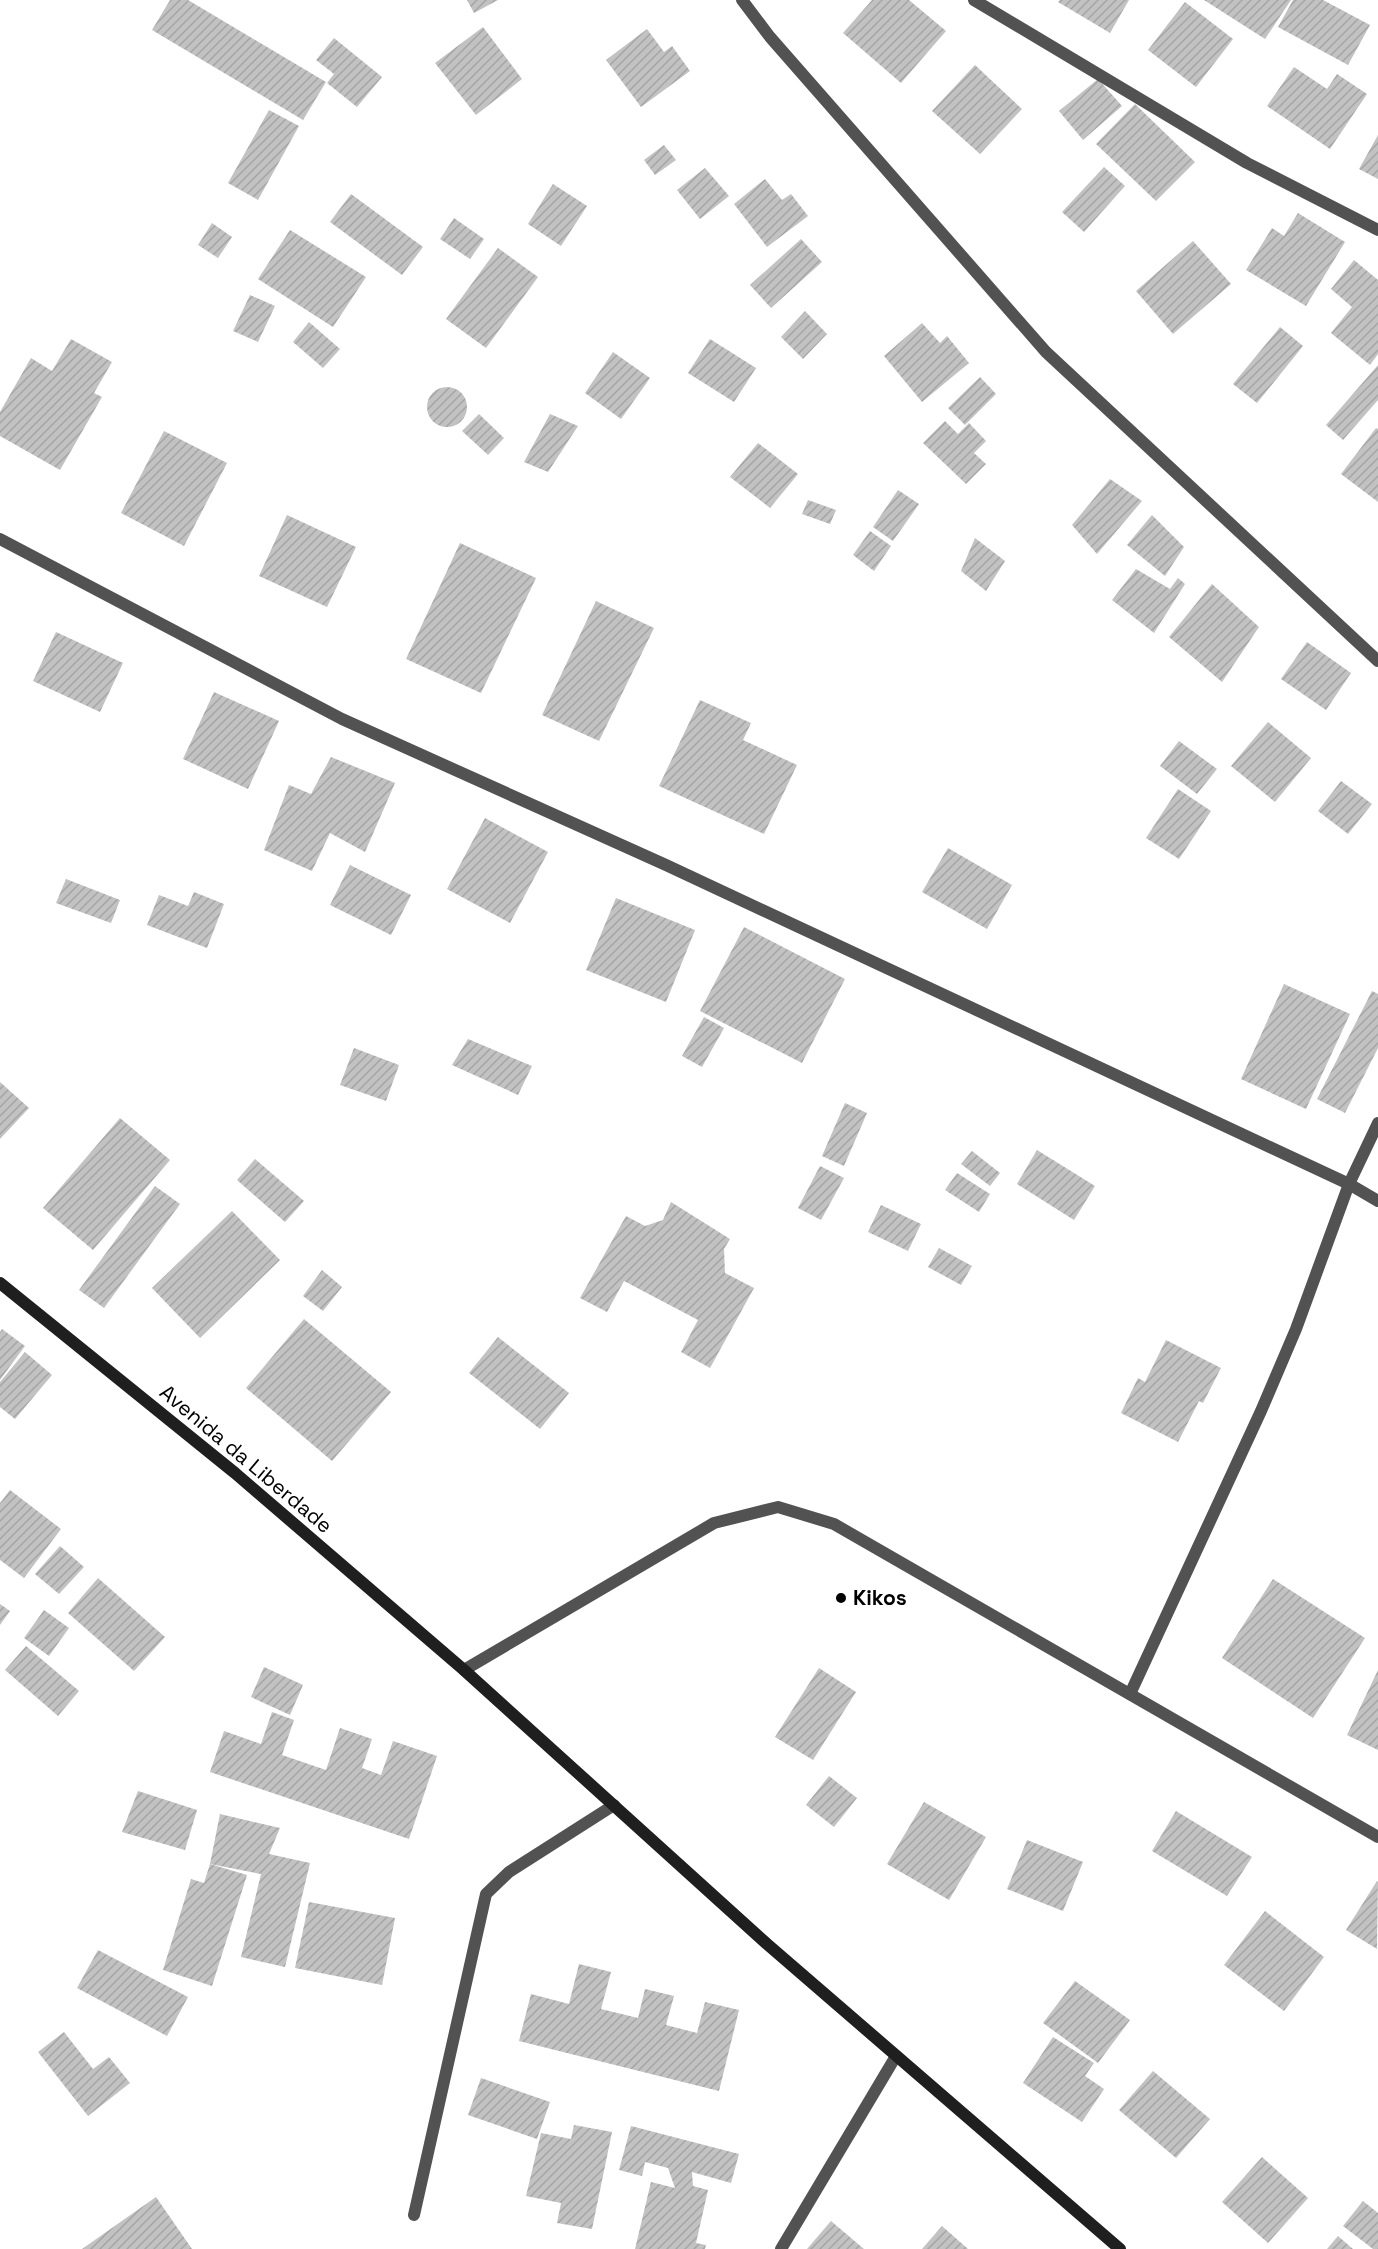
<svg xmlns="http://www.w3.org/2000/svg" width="1378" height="2249" viewBox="0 0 1378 2249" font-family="'Space Grotesk',sans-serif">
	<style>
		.building { fill: url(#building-hatch) }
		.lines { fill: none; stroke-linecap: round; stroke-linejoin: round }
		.street { stroke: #525252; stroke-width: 12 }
		.secondary { stroke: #1f1f1f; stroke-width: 12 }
		.poi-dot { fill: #000; stroke: #fff; stroke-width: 2 }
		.labels { text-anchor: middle; stroke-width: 5; stroke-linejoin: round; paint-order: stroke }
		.street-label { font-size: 21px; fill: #000; stroke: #fff }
		.poi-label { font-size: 21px; font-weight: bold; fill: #000; stroke: #fff; text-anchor: start }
	</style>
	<defs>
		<pattern id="building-hatch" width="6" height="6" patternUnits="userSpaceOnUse" patternTransform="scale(1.5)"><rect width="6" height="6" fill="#c2c2c2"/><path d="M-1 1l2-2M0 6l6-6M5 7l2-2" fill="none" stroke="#a5a5a5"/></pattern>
	</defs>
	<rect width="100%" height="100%" fill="#fff"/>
	<g class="building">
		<polygon points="170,0 188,0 326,82 303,120 152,30"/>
		<polygon points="467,0 498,0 474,13"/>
		<polygon points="872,0 909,0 946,31 901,83 843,33"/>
		<polygon points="1060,0 1129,0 1110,33 1058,2"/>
		<polygon points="1204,0 1291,0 1265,39"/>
		<polygon points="1293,0 1323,0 1370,25 1348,65 1278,27"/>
		<polygon points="1185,2 1233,39 1196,87 1148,50"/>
		<polygon points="483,27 522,79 476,115 435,63"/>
		<polygon points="647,29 664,52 672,46 690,71 641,107 606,60"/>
		<polygon points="334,38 382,77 357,107 327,83 334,74 316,60"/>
		<polygon points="975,65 1022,109 980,154 932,111"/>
		<polygon points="1294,67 1327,89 1337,74 1367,94 1330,149 1267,106"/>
		<polygon points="1098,79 1122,106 1083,140 1059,111"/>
		<polygon points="1135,104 1195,162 1156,201 1096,144"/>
		<polygon points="269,110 299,126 258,200 228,183"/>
		<polygon points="1378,135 1378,179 1359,169"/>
		<polygon points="664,145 676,160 655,175 644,160"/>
		<polygon points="1104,167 1125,186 1084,232 1062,212"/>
		<polygon points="705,168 729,196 700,219 677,190"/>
		<polygon points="765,179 782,200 791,194 808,216 767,247 734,204"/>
		<polygon points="553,184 587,206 561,246 528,224"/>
		<polygon points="351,194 423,247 402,275 330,222"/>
		<polygon points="1298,213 1345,242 1306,306 1246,270 1272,228 1284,236"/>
		<polygon points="454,218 484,239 470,259 440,239"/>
		<polygon points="212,223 232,237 218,258 198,245"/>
		<polygon points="290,230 366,277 333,327 258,279"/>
		<polygon points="801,239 822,262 771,308 750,285"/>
		<polygon points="1193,241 1231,284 1173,334 1136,291"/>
		<polygon points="498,248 538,277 486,348 446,319"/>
		<polygon points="1354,260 1378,280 1378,354 1370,365 1331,333 1352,307 1331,289"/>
		<polygon points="250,295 275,306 258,342 233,331"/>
		<polygon points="805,311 827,334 803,359 781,337"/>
		<polygon points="309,322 340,349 323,368 293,342"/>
		<polygon points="922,323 940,343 947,336 969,363 922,402 884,356"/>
		<polygon points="1280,327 1303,346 1257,403 1233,384"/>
		<polygon points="71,339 112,362 94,393 102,397 60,470 0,436 0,412 31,358 52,371"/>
		<polygon points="710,339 756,368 734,402 688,373"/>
		<polygon points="613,352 650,378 621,419 585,393"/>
		<polygon points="1378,365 1378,400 1343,440 1326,425"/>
		<polygon points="980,377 996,394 965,425 948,408"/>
		<circle cx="447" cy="407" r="20"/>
		<polygon points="479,414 504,438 488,455 462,431"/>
		<polygon points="550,414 578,426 548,472 524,462"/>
		<polygon points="945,421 958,434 969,423 986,441 974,453 986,464 966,484 923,443"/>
		<polygon points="1376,428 1378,429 1378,502 1341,474"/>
		<polygon points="164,431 227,463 184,546 121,513"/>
		<polygon points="758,443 798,474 770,508 730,477"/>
		<polygon points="1110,479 1142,501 1097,554 1072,525"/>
		<polygon points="898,490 919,504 893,541 873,527"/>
		<polygon points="808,500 836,510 830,524 802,514"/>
		<polygon points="287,515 356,547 327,607 259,576"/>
		<polygon points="1152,515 1184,547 1165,576 1127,545"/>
		<polygon points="870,531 891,546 874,571 853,555"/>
		<polygon points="975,538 1005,561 986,591 961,571"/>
		<polygon points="460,543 536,578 481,693 406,659"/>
		<polygon points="1136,569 1170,589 1178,578 1185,584 1154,633 1112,600"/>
		<polygon points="1212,584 1259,627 1222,682 1169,637"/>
		<polygon points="596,601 654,628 599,741 542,715"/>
		<polygon points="56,632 123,663 100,712 33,681"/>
		<polygon points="1307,642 1351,673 1326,710 1281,679"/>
		<polygon points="214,692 279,721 248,789 183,759"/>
		<polygon points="700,700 751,723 743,740 797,765 764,834 659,786"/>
		<polygon points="1268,722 1311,758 1275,802 1231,766"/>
		<polygon points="1179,741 1217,769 1197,794 1160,766"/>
		<polygon points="331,757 395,783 365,852 330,833 312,871 264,850 289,785 311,794"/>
		<polygon points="1341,781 1372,804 1348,834 1318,811"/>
		<polygon points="1178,789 1211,811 1179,859 1146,838"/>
		<polygon points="485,818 548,852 510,923 447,889"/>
		<polygon points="948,848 1012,885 987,929 922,892"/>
		<polygon points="350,865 411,895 391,935 330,905"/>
		<polygon points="66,879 120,900 111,923 56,903"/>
		<polygon points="194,892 224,904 207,948 147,925 159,895 188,906"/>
		<polygon points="616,898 695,930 666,1002 586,970"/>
		<polygon points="744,927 845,979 802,1063 700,1011"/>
		<polygon points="1284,984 1350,1014 1306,1109 1241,1079"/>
		<polygon points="1372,991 1378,994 1378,1048 1345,1113 1317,1099"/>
		<polygon points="704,1017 724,1028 702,1067 682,1056"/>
		<polygon points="468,1039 532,1066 518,1095 452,1065"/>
		<polygon points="354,1048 399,1065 386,1101 340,1085"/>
		<polygon points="0,1082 29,1108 0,1139"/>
		<polygon points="845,1103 867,1113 844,1166 822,1156"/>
		<polygon points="120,1118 170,1160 93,1250 43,1208"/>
		<polygon points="1037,1150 1095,1186 1074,1220 1017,1184"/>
		<polygon points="972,1151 1000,1173 990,1186 961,1164"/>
		<polygon points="255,1159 304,1201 285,1222 237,1180"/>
		<polygon points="820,1166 844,1178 821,1220 798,1208"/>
		<polygon points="957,1173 990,1194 979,1212 945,1190"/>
		<polygon points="155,1186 180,1204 104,1308 79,1290"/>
		<polygon points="671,1202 730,1239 724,1249 725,1273 754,1288 710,1368 681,1352 698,1320 624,1281 607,1312 580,1298 626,1216 645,1226 663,1220"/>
		<polygon points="881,1205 921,1224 908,1251 868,1232"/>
		<polygon points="232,1211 280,1260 200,1338 152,1288"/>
		<polygon points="939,1248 972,1266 961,1285 928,1267"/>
		<polygon points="322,1270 342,1287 323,1311 303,1296"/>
		<polygon points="304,1319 391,1392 332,1461 246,1388"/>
		<polygon points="2,1329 25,1346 0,1380 0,1332"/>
		<polygon points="498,1337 569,1393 540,1429 469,1373"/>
		<polygon points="1166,1340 1221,1368 1203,1403 1199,1401 1178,1442 1121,1413 1138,1378 1145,1382"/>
		<polygon points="25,1352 52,1375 15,1419 0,1407 0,1382"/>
		<polygon points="10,1490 61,1529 24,1578 0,1560 0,1503"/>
		<polygon points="60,1546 84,1567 59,1594 35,1574"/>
		<polygon points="98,1578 165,1637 134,1671 68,1613"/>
		<polygon points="1273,1579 1365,1638 1313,1718 1222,1658"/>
		<polygon points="0,1604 10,1611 0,1625"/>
		<polygon points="44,1610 69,1628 49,1656 24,1638"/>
		<polygon points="26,1646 79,1691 58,1716 5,1670"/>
		<polygon points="264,1667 303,1685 290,1715 251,1697"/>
		<polygon points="819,1668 856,1692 813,1760 775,1737"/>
		<polygon points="1378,1670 1378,1750 1347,1735"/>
		<polygon points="272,1712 294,1720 282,1755 326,1770 340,1728 372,1739 362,1768 381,1775 393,1741 437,1756 409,1839 210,1772 224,1731 261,1744"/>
		<polygon points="829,1776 857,1798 834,1827 806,1805"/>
		<polygon points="138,1791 197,1810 185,1850 122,1832"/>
		<polygon points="924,1802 986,1837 949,1900 887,1864"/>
		<polygon points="1176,1811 1252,1857 1227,1896 1152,1851"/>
		<polygon points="220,1814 280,1828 269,1854 310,1863 285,1967 241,1957 261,1874 210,1864"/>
		<polygon points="1027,1840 1083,1862 1063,1911 1007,1889"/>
		<polygon points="210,1864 247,1875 212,1986 163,1970 191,1879 204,1883"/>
		<polygon points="1377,1881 1378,1882 1377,1949 1346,1930"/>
		<polygon points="309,1902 395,1918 382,1985 295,1968"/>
		<polygon points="1265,1911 1324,1957 1284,2011 1224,1965"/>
		<polygon points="98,1950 188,1997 167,2036 77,1988"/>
		<polygon points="579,1964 611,1972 601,2009 638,2018 645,1989 674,1996 666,2025 697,2033 705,2002 739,2010 719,2091 519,2041 531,1994 569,2004"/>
		<polygon points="1075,1981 1130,2020 1098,2063 1043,2023"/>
		<polygon points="64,2032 93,2069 109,2057 130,2083 88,2116 38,2052"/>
		<polygon points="1053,2037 1094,2063 1085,2076 1104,2089 1082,2122 1023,2083"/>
		<polygon points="1153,2071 1210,2119 1176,2158 1119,2110"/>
		<polygon points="481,2078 550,2102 537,2139 468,2115"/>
		<polygon points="574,2125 612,2132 592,2229 557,2223 561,2203 526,2196 541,2133 571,2139"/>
		<polygon points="631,2126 739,2154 731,2183 692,2172 693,2186 708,2190 696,2243 706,2245 705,2249 635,2249 651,2182 675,2188 668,2168 645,2162 642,2176 619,2170"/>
		<polygon points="1262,2157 1308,2198 1268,2243 1222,2202"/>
		<polygon points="156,2197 192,2249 82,2249"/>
		<polygon points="1363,2201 1378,2213 1378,2249 1373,2249 1343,2226"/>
		<polygon points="831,2221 864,2249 807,2249"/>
		<polygon points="942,2226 968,2249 922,2249"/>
		<polygon points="1338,2236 1353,2249 1327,2249"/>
	</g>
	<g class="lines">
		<g class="street">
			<polyline points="742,0 770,37 1046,352 1378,661"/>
			<polyline points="974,0 1247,163 1378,230"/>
			<polyline points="0,539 342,719 666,865 1349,1184 1378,1201"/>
			<polyline points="464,1670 714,1523 778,1507 834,1524 1378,1837"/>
			<polyline points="1130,1694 1261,1411 1296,1329 1349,1184 1378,1123"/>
			<polyline points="414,2215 486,1894 509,1872 614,1805"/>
			<polyline points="781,2249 896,2056"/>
		</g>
		<polyline class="secondary" points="0,1283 235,1473 464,1670 767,1944 1120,2249"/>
	</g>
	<circle class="poi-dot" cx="841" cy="1598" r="6"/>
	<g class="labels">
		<g class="street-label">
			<text transform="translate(246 1459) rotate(40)" y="7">Avenida da Liberdade</text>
		</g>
		<g class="poi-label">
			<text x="853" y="1605">Kikos</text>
		</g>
	</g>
</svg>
